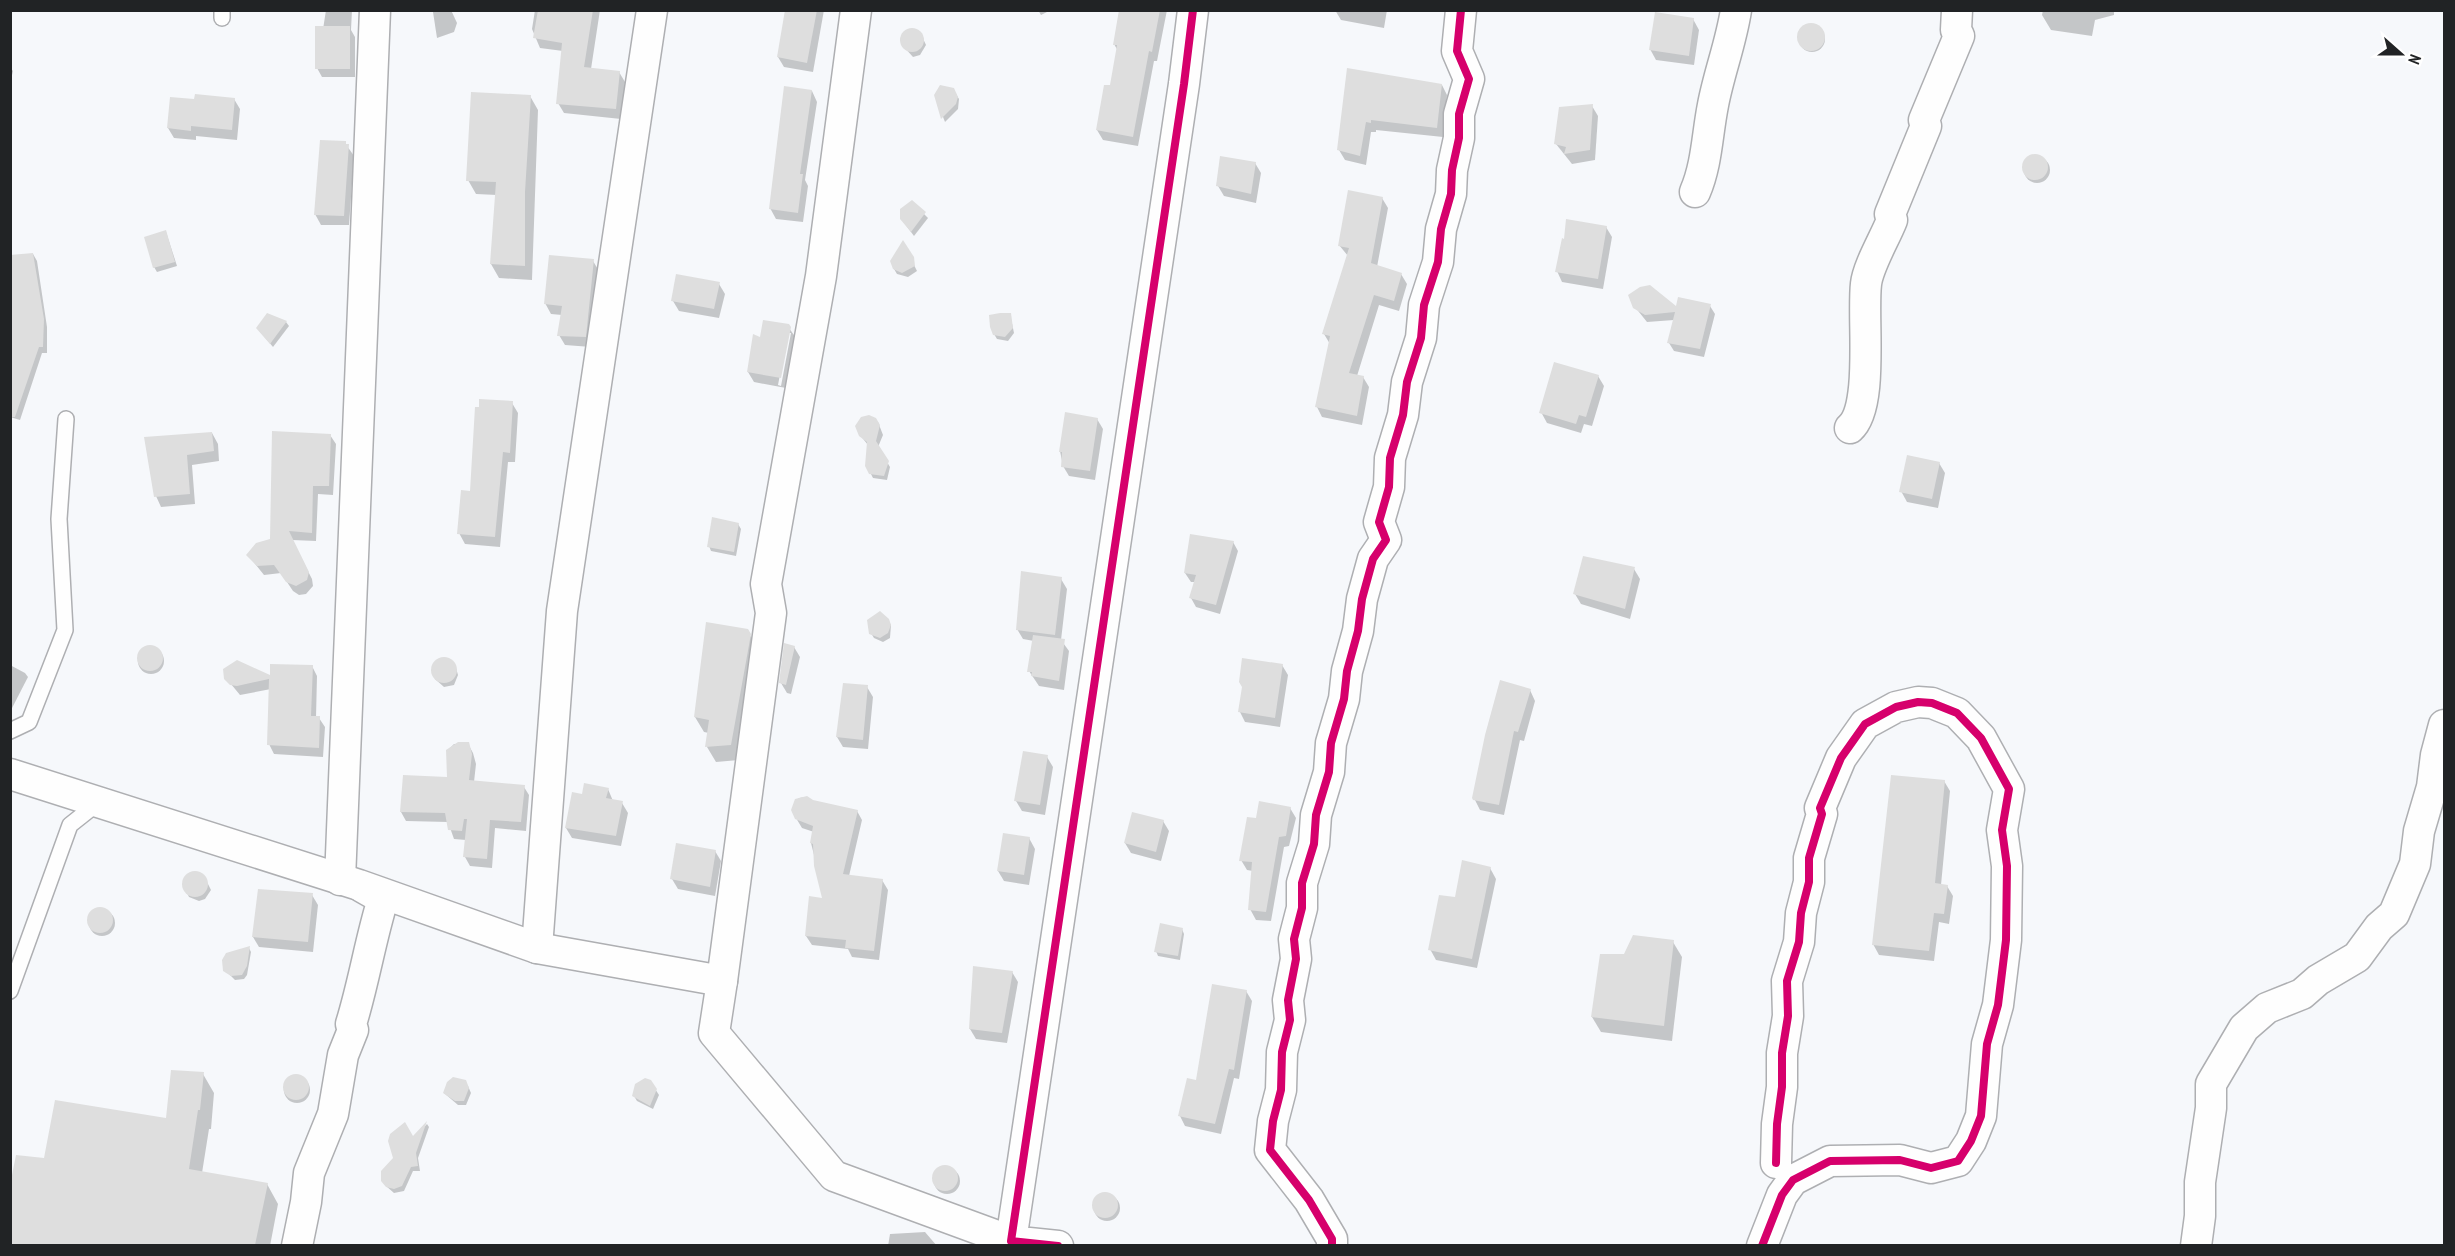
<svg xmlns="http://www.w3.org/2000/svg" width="2455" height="1256" viewBox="0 0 2455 1256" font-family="'PT Sans Narrow',sans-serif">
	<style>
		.shadow { fill: #0003; fill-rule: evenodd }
		.building { fill: #dedede }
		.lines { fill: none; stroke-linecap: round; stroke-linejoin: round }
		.lane-casing { stroke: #aeafb2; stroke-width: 18 }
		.street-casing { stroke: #aeafb2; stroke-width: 33 }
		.lane { stroke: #fefefe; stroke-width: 15 }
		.street { stroke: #fefefe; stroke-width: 30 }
		.cycleway-casing { stroke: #fff; stroke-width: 11 }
		.cycleway { stroke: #d6006c; stroke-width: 8 }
	</style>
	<rect width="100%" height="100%" fill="#f6f8fb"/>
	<g class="shadow">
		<polygon points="326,10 352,10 351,30 355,37 355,77 322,77 317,68"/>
		<polygon points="436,10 451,10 457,23 454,32 437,38 433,12"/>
		<polygon points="535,10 600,10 591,69 619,72 625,82 621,119 564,113 558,103 563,51 540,48 532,29"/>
		<polygon points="787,10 824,10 813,72 784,67 778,57"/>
		<polygon points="1038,10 1051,10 1041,15"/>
		<polygon points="1121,10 1167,10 1157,61 1154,61 1138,146 1103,140 1097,130 1111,86 1118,51 1114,44"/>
		<polygon points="1335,10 1387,10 1384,28 1341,20"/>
		<polygon points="2043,10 2114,10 2114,15 2095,20 2092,36 2051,30 2042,15"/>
		<polygon points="1693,19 1699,30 1694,65 1656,60 1650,49"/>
		<circle cx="1812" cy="39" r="13"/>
		<polygon points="913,29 920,32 926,45 920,55 913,57 904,47 902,35"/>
		<polygon points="10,67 13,71 10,84"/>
		<polygon points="1348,70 1442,85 1447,95 1443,137 1376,130 1376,132 1371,132 1366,165 1345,160 1339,150"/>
		<polygon points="785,87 812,91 817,102 805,180 808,186 803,222 776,219 770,208"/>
		<polygon points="953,89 959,99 958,109 945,122 936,99"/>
		<polygon points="530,96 538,110 532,280 499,278 491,264 497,195 476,194 468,180"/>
		<polygon points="234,99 240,109 237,140 196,136 196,140 174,138 168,128 196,101"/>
		<polygon points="1592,106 1598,116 1595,160 1572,164 1556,144"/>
		<polygon points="345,143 354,156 349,225 321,225 315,214"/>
		<circle cx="2037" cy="170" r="13"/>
		<polygon points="1255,163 1261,173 1256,203 1224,196 1218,186"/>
		<polygon points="1382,198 1388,208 1377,267 1401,274 1407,284 1399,311 1379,305 1357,376 1363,377 1369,387 1362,425 1322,417 1317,407 1330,344 1324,334 1348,256 1339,245"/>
		<polygon points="912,202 928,218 914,236 905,224"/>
		<polygon points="1606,227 1612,237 1603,289 1562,282 1557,271"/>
		<polygon points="166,232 177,266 157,272 154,267"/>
		<polygon points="903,243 917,271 908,277 897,274 894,269"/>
		<polygon points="33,254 37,261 47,327 47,353 42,353 20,420 10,417"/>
		<polygon points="593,261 599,271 591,347 565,345 559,335 562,315 551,314 545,303"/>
		<polygon points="719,284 725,294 719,318 679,311 673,301"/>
		<polygon points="1710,306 1715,314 1704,357 1674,351 1669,343 1674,320 1647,322 1635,307"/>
		<polygon points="1010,314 1014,333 1008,341 997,339 994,334"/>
		<polygon points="286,322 289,326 273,347 257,328"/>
		<path d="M789,328L796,338L786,388L754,382L748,372ZM788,333H791L781,386L778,385Z"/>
		<polygon points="1598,376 1604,386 1592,426 1584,424 1581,433 1547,423 1541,412"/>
		<polygon points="512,403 518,413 515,462 508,462 500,547 465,544 459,533 471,493"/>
		<polygon points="1097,419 1103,429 1095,480 1069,476 1063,466 1060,451"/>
		<polygon points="878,422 883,435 878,447 890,467 887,480 873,478 867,466 868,445 860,435"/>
		<polygon points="212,433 218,444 219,461 192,465 195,504 161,507 156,496 146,438"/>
		<polygon points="330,435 336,444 333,495 318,494 316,541 292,540 312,579 313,586 306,594 299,595 293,591 281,573 264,575 248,555 272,540"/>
		<polygon points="1939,463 1945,473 1938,508 1907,502 1901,491"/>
		<polygon points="738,524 741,529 736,556 711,551 709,546"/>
		<polygon points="1233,542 1238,551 1220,614 1196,607 1191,598 1195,582 1191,582 1185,573"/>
		<polygon points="1634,569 1640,579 1630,619 1581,604 1575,594"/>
		<polygon points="1023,573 1061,579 1067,589 1061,640 1069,651 1064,690 1039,686 1029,671 1034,641 1023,639 1017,629"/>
		<polygon points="888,620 891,625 890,638 883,642 874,638 871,633"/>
		<polygon points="747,630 756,646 739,760 716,762 707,747 709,733 704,732 695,717"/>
		<polygon points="794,647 800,657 791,694 787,693 781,683"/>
		<circle cx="151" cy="661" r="13"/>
		<polygon points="441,659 453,663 456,668 458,675 454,685 444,687 435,679 432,666"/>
		<polygon points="10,665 25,673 28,677 10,712"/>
		<polygon points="1282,665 1288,675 1280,727 1245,722 1240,712"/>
		<polygon points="312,666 317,676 316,718 319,718 325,727 323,757 274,754 269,744 271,689 240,695 226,678 271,678"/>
		<polygon points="867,687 873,697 868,749 843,747 837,737"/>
		<polygon points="1530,690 1535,701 1524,741 1520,740 1504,815 1480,810 1475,800"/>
		<polygon points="454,744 468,744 473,753 476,764 474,782 524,787 529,795 526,831 495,828 492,868 470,866 465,857 466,840 454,839 448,822 406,821 401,812 448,778 448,750"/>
		<polygon points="1047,757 1053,767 1045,815 1022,811 1016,801"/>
		<polygon points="1944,781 1950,791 1941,885 1947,886 1953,896 1949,924 1939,922 1934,961 1879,955 1873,944"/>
		<polygon points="608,789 613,801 622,803 628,813 621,846 572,838 566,828 583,796"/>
		<polygon points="806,797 813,802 857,811 862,820 849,876 882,880 888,890 879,960 852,957 848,949 812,945 806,936 811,898 825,899 811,843 814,832 802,828 796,818 794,803 799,798"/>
		<polygon points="1290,808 1296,818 1289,846 1284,847 1271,921 1256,920 1250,909 1253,871 1247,870 1241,860 1258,820"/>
		<polygon points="1163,821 1169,831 1161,861 1131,853 1125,843"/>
		<polygon points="1029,838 1035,849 1029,885 1004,881 998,871"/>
		<polygon points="715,851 721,861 715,896 678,889 672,879"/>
		<polygon points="1490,868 1496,879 1477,968 1436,960 1430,949 1456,898"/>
		<polygon points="194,872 204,876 211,890 205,899 199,901 189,897 183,885 187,875"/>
		<polygon points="312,895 318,905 313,952 259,947 253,937"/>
		<circle cx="102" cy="923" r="13"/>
		<polygon points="1182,929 1184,934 1180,960 1158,956 1156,951"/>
		<polygon points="1673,942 1682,957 1672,1041 1601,1032 1592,1017 1625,956"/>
		<polygon points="249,948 251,952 247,975 244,979 235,980 225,970"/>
		<polygon points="974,967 1012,972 1018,982 1007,1043 976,1039 970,1029"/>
		<polygon points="1246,991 1252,1001 1239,1079 1234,1078 1221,1134 1185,1126 1180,1116"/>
		<polygon points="203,1074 214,1093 211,1129 209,1129 202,1173 267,1184 278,1204 270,1246 10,1246 10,1194 45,1160 168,1120"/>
		<circle cx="297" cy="1090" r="13"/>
		<polygon points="650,1081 659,1095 653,1109 637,1101 634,1096"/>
		<polygon points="468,1086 471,1093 466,1105 458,1105 444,1093"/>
		<polygon points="427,1124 429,1127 418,1158 420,1171 413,1171 404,1191 394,1193 386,1186 413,1139"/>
		<circle cx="947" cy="1181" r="13"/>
		<circle cx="1107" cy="1208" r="13"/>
		<polygon points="925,1232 937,1246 888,1246 890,1234"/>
	</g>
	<g class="building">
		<polygon points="538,10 593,10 584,67 620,71 616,109 556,104 562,43 533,38"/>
		<polygon points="785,10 817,10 807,63 777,57"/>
		<polygon points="1119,10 1160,10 1152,52 1149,51 1133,137 1096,130 1104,85 1110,85 1117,45 1113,45"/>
		<polygon points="1655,12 1694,18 1689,56 1649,50"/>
		<circle cx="1811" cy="37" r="14"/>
		<rect x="315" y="26" width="35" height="43"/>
		<circle cx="912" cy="40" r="12"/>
		<polygon points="1347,68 1442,84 1437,128 1371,120 1371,123 1366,122 1360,156 1337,150"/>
		<polygon points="940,85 954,88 958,97 956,104 941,119 934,95"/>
		<polygon points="784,86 812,90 800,174 803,174 798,213 769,209"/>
		<polygon points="471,92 531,95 525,192 525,266 490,264 496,182 466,181"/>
		<polygon points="195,94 235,98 232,130 191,126 191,131 167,128 170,97 194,99"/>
		<polygon points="1593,104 1590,150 1564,154 1566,147 1554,144 1559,107"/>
		<polygon points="320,140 346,141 346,144 349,144 344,216 314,215"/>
		<circle cx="2035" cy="167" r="13"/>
		<polygon points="1220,156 1256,162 1251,194 1216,186"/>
		<polygon points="1348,190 1383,197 1371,263 1402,273 1394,301 1374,295 1349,373 1364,376 1357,416 1315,407 1330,336 1322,334 1349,248 1338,246"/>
		<polygon points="912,200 926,212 911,232 900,219 900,209"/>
		<polygon points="1566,219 1607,226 1598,279 1555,272 1562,238 1564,239"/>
		<polygon points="166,230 175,262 153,268 144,237"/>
		<polygon points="903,240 914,257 915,266 902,273 893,269 890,261"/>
		<polygon points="33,253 44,319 43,347 39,347 15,417 10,417 10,255"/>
		<polygon points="549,255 594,259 586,337 557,336 562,306 544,304"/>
		<polygon points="676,274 720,282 714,309 671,301"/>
		<polygon points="1650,285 1676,306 1678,297 1711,304 1700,349 1667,343 1675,312 1645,315 1633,308 1628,295 1640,287"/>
		<polygon points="267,313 287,321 270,344 256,328"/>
		<polygon points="1000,313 1011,313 1013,328 1005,337 993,335 990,327 989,315"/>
		<polygon points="763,320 789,324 791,327 781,378 747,372 753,334 760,337"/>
		<polygon points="1554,362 1599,375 1586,417 1579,415 1576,424 1539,413"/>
		<polygon points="479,399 513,401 510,453 503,452 495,537 457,534 461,490 470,491 475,407 479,407"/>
		<polygon points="1065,412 1098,418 1090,471 1061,467 1062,452 1059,452"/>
		<polygon points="869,415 876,418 880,425 876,441 889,461 884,476 869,474 865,466 867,442 859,436 855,426 861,417"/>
		<polygon points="272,431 331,434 329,486 313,486 312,533 289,531 309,572 307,580 296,586 286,582 274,565 257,566 246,555 256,543 270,539"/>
		<polygon points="212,432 214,451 187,455 190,494 154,497 144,437"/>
		<polygon points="1907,455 1940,462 1932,499 1899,492"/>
		<polygon points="712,517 739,523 734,552 707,547"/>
		<polygon points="1190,534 1234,541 1216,605 1189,598 1196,575 1184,573"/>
		<polygon points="1583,556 1635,567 1625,609 1573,594"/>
		<polygon points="1021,571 1062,577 1055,635 1016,630"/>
		<polygon points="880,611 889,619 891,625 888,633 880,638 869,634 867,620"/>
		<polygon points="706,622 748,629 751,634 731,745 705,747 709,720 694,717"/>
		<polygon points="1033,635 1065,639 1059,681 1031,676 1032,672 1027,672"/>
		<polygon points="784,643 795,646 786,685 779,683"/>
		<circle cx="150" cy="658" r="13"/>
		<circle cx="444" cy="670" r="13"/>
		<polygon points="1242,658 1283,664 1275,718 1238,712 1242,687 1239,682"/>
		<polygon points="237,660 270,675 270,664 313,665 311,716 320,716 319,748 267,745 269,679 237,686 230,685 224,679 223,669"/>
		<polygon points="1500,680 1531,689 1518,732 1514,731 1499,805 1473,800 1472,798 1485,735"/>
		<polygon points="843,683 868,685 863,740 836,737"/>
		<polygon points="458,742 469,742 472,754 469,780 525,785 521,822 490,820 487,859 463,857 467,819 464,819 462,831 448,830 445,813 400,812 403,775 447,777 446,750"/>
		<polygon points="1023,751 1048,755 1040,805 1014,801"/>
		<polygon points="1891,775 1945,780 1935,883 1948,885 1944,914 1934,913 1929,951 1872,945"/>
		<polygon points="584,783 609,788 606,798 623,801 616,836 565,828 572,792 582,794"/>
		<polygon points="807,796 813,800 858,810 843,874 883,879 874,951 845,948 846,940 805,936 809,896 822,898 814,866 813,844 810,843 813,826 795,819 791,810 795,799"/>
		<polygon points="1259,801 1291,807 1286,836 1279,837 1266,912 1248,910 1252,862 1239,861 1247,817 1256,818"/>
		<polygon points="1132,812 1164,820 1156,852 1124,843"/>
		<polygon points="1003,833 1030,837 1024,875 997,871"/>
		<polygon points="676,843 716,850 710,887 670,879"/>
		<polygon points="1462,860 1491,867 1472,959 1428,950 1439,895 1455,897"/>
		<circle cx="195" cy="884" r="13"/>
		<polygon points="258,889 313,893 308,942 252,937"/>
		<circle cx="100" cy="920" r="13"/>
		<polygon points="1160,923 1183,928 1178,956 1154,952"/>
		<polygon points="1633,935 1674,940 1664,1026 1591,1017 1600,954 1624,954"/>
		<polygon points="250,946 247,966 242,975 231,976 223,971 222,960 226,953"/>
		<polygon points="973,966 1013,971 1002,1033 969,1029"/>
		<polygon points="1212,984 1247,990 1234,1070 1229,1069 1215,1124 1178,1116 1187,1078 1196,1080"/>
		<polygon points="171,1070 204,1072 200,1110 198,1110 189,1169 268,1183 255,1245 10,1245 10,1185 16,1155 44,1158 55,1100 166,1118"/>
		<circle cx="296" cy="1087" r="13"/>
		<polygon points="453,1077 466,1080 469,1088 464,1101 455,1101 443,1093 447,1082"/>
		<polygon points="645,1078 651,1080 657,1089 650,1106 632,1096 635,1084"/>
		<polygon points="427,1121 416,1153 418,1166 411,1167 402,1186 394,1189 386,1187 381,1181 381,1171 393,1158 388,1141 390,1134 405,1122 413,1136"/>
		<circle cx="945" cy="1178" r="13"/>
		<circle cx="1105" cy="1205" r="13"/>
	</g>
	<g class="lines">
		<defs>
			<g id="lane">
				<polyline points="222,18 222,10"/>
				<polyline points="10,731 29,722 65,630 59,519 66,419"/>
				<polyline points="10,991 70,825 99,802"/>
			</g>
			<g id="street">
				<path d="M1695,192C1707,164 1707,135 1713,105C1719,73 1731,43 1736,10"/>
				<path d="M1850,428C1874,407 1862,318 1866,284C1868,266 1885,238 1892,220L1890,214L1926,126L1924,120L1959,36L1956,30L1957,10"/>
				<polyline points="10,774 359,885 537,948 722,981 714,1033 834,1176 1011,1241 1011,1246"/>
				<polyline points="340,880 375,10"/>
				<polyline points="537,948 562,611 652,10"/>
				<polyline points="722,981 771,613 766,584 821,276 856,10"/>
				<path d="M297,1246L306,1202L309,1173L333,1114L343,1055L353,1030L351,1024C364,982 370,941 383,899L362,887"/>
				<polyline points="1058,1246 1011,1241 1184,84 1193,10"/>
				<polyline points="1332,1246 1332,1239 1309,1200 1270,1150 1273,1121 1281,1090 1282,1052 1290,1020 1288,1000 1296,959 1294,939 1302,908 1302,883 1314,844 1316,815 1329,772 1331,743 1344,699 1347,671 1358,631 1362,599 1373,559 1386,540 1379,522 1389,487 1390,458 1403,415 1407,382 1421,338 1424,305 1438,262 1441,229 1451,194 1452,170 1459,138 1459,114 1469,79 1457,51 1461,10"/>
				<polyline points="1762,1246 1782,1195 1793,1180 1830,1161 1900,1160 1931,1168 1958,1161 1971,1141 1981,1116 1987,1044 1998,1005 2006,940 2007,866 2002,830 2009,789 1981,738 1957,713 1932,703 1918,702 1896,707 1865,724 1841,758 1820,808 1822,814 1809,858 1809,882 1801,913 1799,942 1787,981 1788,1016 1782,1053 1782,1087 1777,1124 1776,1163"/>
				<polyline points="2196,1246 2200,1216 2200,1182 2211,1108 2211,1084 2244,1028 2267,1008 2302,994 2318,980 2357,957 2379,927 2394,914 2415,864 2419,831 2432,787 2436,755 2444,725"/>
			</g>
		</defs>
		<use href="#lane" class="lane-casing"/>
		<use href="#street" class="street-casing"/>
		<use href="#lane" class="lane"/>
		<use href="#street" class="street"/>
		<defs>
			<g id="cycleway">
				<polyline points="1058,1246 1011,1241 1184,84 1193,10"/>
				<polyline points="1332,1246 1332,1239 1309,1200 1270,1150 1273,1121 1281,1090 1282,1052 1290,1020 1288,1000 1296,959 1294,939 1302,908 1302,883 1314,844 1316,815 1329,772 1331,743 1344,699 1347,671 1358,631 1362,599 1373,559 1386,540 1379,522 1389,487 1390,458 1403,415 1407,382 1421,338 1424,305 1438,262 1441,229 1451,194 1452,170 1459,138 1459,114 1469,79 1457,51 1461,10"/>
				<polyline points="1762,1246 1782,1195 1793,1180 1830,1161 1900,1160 1931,1168 1958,1161 1971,1141 1981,1116 1987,1044 1998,1005 2006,940 2007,866 2002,830 2009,789 1981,738 1957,713 1932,703 1918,702 1896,707 1865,724 1841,758 1820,808 1822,814 1809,858 1809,882 1801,913 1799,942 1787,981 1788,1016 1782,1053 1782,1087 1777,1124 1776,1163"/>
			</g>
		</defs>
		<use href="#cycleway" class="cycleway-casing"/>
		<use href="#cycleway" class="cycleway"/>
	</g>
	<rect width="2455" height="1256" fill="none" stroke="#212325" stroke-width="24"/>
	<g transform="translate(2401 54) rotate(111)" stroke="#ffffff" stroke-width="4.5" paint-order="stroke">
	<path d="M0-4.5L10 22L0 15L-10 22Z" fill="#212325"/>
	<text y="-9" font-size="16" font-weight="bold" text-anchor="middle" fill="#212325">N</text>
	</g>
</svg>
